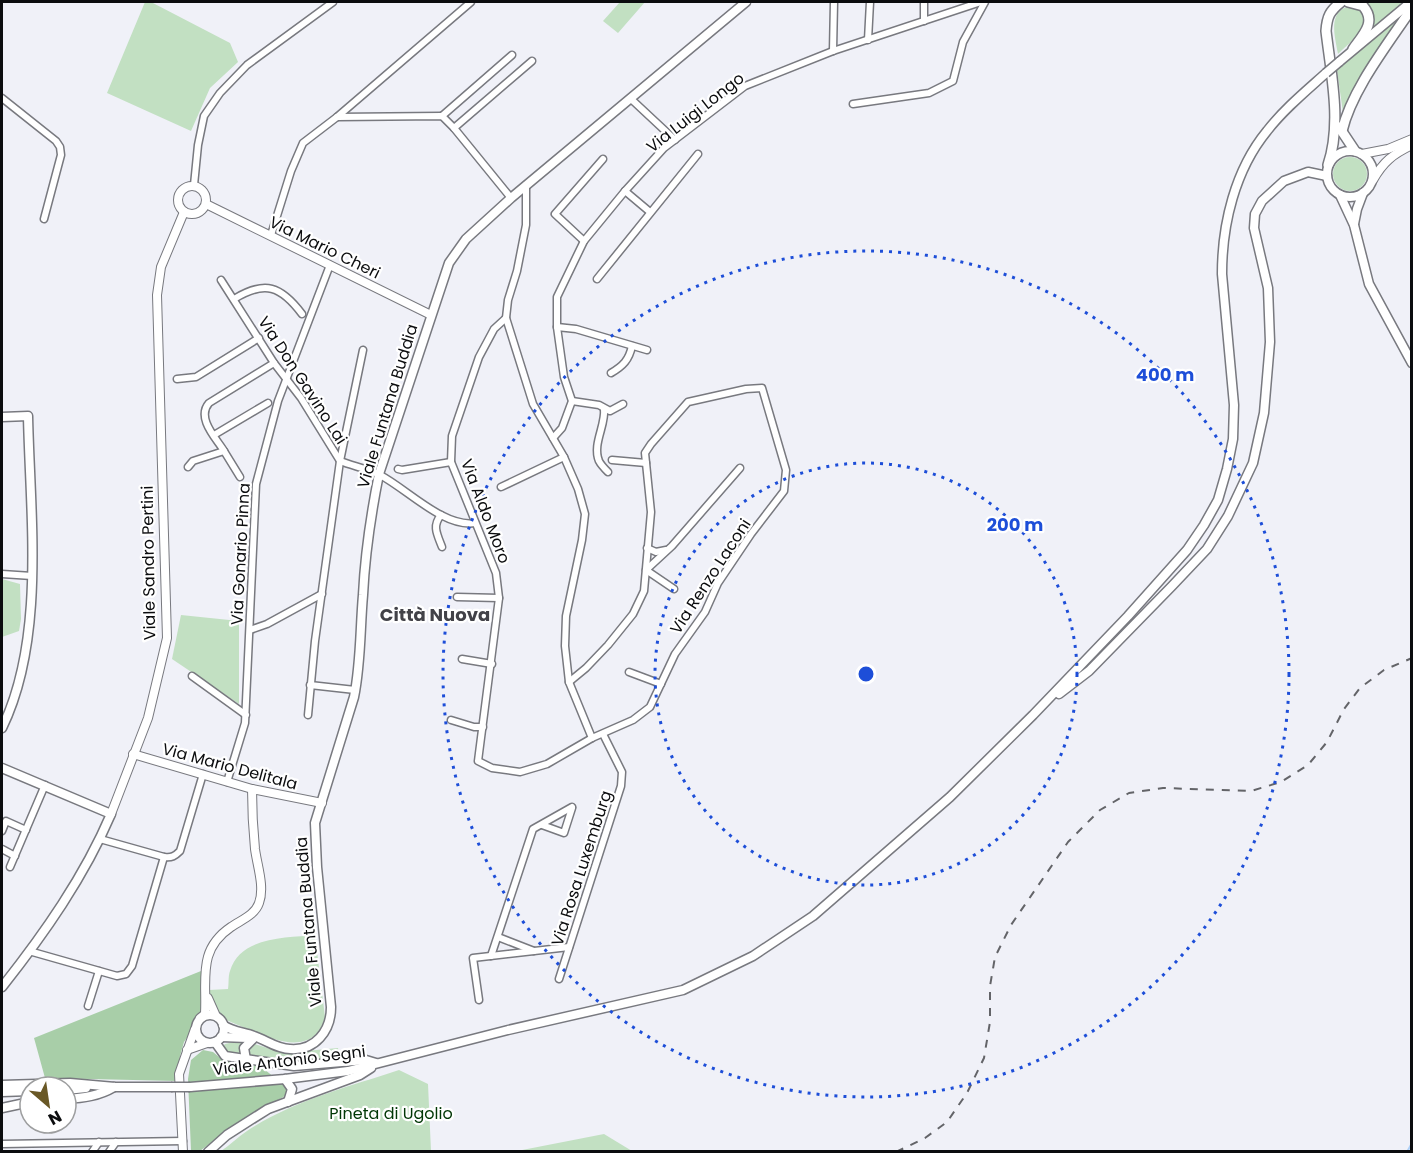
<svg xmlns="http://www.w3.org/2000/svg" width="1413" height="1153" viewBox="0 0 1413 1153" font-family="Poppins,sans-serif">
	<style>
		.green { fill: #c2e0c2 }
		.forest { fill: #a8cea8 }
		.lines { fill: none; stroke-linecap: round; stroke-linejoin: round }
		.stream { stroke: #add0f7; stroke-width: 2 }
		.minor-casing { stroke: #78797f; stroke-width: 9 }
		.tertiary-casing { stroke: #78797f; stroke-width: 10 }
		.secondary-casing { stroke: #78797f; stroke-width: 11 }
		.trunk-casing { stroke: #78797f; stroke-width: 12 }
		.minor { stroke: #fff; stroke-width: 6 }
		.tertiary { stroke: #fff; stroke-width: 8 }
		.secondary { stroke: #fff; stroke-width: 8 }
		.trunk { stroke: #fff; stroke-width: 9 }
		.rail { stroke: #636468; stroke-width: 2; stroke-dasharray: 8 8; stroke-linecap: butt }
		.secondary-bridge-casing { stroke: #78797f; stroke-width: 11; stroke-linecap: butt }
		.secondary-bridge { stroke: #fff; stroke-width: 8 }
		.ring { fill: none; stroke: #1d4ed8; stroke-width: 3; stroke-dasharray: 3 6 }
		.labels { text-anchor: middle; stroke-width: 4.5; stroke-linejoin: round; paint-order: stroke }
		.street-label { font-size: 16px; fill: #0b0c0e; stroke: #fff }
		.park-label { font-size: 16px; fill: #003705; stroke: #fff }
		.neighbourhood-label { font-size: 18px; font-weight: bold; fill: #424248; stroke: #fff }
		.centre { fill: #1d4ed8; stroke: #fff; stroke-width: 3 }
		.ring-label { font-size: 18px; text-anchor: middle; font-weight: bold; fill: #1d4ed8; stroke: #fff; stroke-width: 4.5; stroke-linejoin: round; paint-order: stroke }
	</style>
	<rect width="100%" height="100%" fill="#f0f1f8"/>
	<g class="green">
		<polygon points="145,2 151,2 230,43 238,62 210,88 191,131 107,93"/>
		<polygon points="620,2 645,2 618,33 603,21"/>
		<polygon points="1361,2 1404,2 1374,27 1372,27 1373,17"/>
		<path d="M1350,6L1363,12C1369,30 1349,43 1338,54C1335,36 1327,11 1350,6Z"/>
		<polygon points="1397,19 1398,22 1343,113 1337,70"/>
		<circle cx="1350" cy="174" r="17"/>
		<polygon points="2,579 20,584 21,619 19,631 2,637"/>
		<polygon points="181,615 239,621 239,704 172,659"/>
		<path d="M315,935L325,1017C312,1066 255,1031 226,1020C215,1011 213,1003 209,990L228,989C229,984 228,976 230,971C240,936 287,938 315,935Z"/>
		<polygon points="242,1040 283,1053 338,1048 340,1058 299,1062 282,1061 226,1053 223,1046 225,1044"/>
		<path d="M399,1070L428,1084L431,1151H221C230,1145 238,1137 247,1131C292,1101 348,1087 399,1070Z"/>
		<polygon points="604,1134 632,1151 517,1151"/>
	</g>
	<g class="forest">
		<polygon points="201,971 202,1009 197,1023 184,1042 180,1056 177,1081 45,1078 34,1038"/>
		<polygon points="203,1050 213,1052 224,1061 260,1066 288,1088 287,1095 241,1120 200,1151 191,1151 188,1079 191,1060"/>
	</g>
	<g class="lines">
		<polyline class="stream" points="1407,1152 1412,1143"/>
		<defs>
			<g id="minor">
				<polyline points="924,21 924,2"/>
				<polyline points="868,40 870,2"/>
				<polyline points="833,51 834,2"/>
				<polyline points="2,98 56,141 60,147 61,155 44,219"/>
				<polyline points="630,98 675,140"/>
				<polyline points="853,104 929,93 953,81 963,42 985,2"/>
				<polyline points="442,116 512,55"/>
				<polyline points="337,117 442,116 454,128 511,198"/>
				<polyline points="454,128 532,61"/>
				<polyline points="194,185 198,145 204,116 220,93 247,65 333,2"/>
				<polyline points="526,185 526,225 517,271 508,300 506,318 533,404 564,457 578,489 585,514 582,540 566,616 565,646 569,682 592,738"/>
				<polyline points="625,191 650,212"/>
				<polyline points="271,235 291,171 303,143 337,117 471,2"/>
				<polyline points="584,241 555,214 603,159"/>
				<polyline points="597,279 698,154"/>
				<path d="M221,280L274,363L301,398L340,461C353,466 368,469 380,475C407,489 444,528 475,523"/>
				<path d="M234,299C265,280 281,286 302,314"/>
				<polyline points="506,318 494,329 479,357 452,436 451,462 496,573 499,598 478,761 492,768 520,772 547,764 592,738 633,720 650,707 675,654 705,612 718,583 751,534 784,491 786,470 762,388 746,389 688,402 651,444 645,453 651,512 644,591 633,614 608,645 586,668 569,682"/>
				<polyline points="557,327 576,329 647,350"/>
				<path d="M611,373C623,366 629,360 632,346"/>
				<polyline points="177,379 196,377 259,338"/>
				<polyline points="572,401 599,405 610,411 623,404"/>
				<path d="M604,409C606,425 592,444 599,461C601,465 605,469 608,472"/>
				<polyline points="214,435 268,403"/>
				<polyline points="553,438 562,428 572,401 564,377 557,327 557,297 584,241 625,191 664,148 745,86 833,51 981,2"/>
				<polyline points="224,451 240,477"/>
				<polyline points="612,460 646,463"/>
				<path d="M188,467L193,461L224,451C216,438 196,418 209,403L274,363"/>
				<polyline points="398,469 402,470 451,462"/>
				<polyline points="501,487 564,457"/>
				<path d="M441,515C432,526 437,534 442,547"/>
				<polyline points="647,548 656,552 666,550"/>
				<polyline points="2,574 32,576"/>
				<polyline points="674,589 646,570 672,546 740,468"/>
				<polyline points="457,597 499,598"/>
				<polyline points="250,630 267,624 322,594"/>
				<polyline points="462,659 492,664"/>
				<polyline points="629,672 661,684"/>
				<polyline points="192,676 246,715"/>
				<polyline points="310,685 355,690"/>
				<polyline points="308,715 315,641 340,461 363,350"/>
				<polyline points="451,720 474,727 483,727"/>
				<polyline points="227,782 245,723 256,484 278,401 330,265"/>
				<polyline points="542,825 564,833 572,808"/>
				<polyline points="2,831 6,821 26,830"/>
				<path d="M100,839L164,857C172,858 175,856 180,851L203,774"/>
				<polyline points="2,849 15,856"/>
				<polyline points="10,867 45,785"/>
				<polyline points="498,937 534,951"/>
				<polyline points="29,951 117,976 126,974 132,966 164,857"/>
				<polyline points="491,956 533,829 572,807"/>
				<polyline points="559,979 621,786 622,772 603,734"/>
				<polyline points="479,1000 473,958 569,947"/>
				<polyline points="88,1006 99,971"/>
				<polyline points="2,1144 183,1141"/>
				<polyline points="92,1152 99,1142"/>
				<polyline points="109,1152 116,1142"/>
			</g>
			<g id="tertiary">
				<polyline points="1362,154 1388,149 1412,139"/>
				<path d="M1373,180C1383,162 1393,154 1412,145"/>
				<circle cx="192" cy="200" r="14"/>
				<polyline points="206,204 431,315"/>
				<polyline points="133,754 252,789 322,803"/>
				<polyline points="111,814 148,718 167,638 157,295 161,267 184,212"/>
				<polyline points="208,998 216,1016"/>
				<path d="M200,1018L205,1014C207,979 197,950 231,927C241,920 255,915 259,903C265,887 257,865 255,849C253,829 252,809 252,789"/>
				<polyline points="187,1050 207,1043"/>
				<polyline points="183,1152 179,1074 195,1029"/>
			</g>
			<g id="secondary">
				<polyline points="1339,62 1411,2"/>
				<circle cx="1350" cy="174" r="23"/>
				<polyline points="1340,195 1354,225 1369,284 1412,363"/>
				<polyline points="1354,224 1357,209 1363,193"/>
				<path d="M2,417L28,416C30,514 46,638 2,728"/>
				<polyline points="1059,694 1089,671 1172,586 1207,549 1228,516 1253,463 1264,413 1270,342 1268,288 1254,228 1255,214 1262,201 1284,181 1308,172 1327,176"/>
				<path d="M2,768L111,814C84,877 44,934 2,987"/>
				<circle cx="210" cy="1029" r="14"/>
				<path d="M223,1025C233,1032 244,1032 254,1036C266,1040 277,1049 290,1049C315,1051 331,1031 331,1007L317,867L315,823L354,697C361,663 360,629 363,595C365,554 371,514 379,474L449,263L466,239L511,198L746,2"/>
				<polyline points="221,1037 248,1038"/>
				<polyline points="215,1042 225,1056 294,1066 366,1060 376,1063"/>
				<polyline points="246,1060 244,1048 253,1039"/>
				<polyline points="285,1079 292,1089 288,1102"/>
				<polyline points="2,1085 70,1083 115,1087 171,1087"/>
				<path d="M190,1087L285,1079L348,1071L508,1030L683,990L753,956L813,916L950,797L1033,715L1128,616L1187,550L1204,525L1218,500L1227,469L1233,439L1234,405L1222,274C1222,224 1235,170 1267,131C1284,109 1306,91 1326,73"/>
				<polyline points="66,1090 86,1088"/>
				<polyline points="2,1092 30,1091"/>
				<path d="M66,1099C83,1098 99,1096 114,1087"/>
				<polyline points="2,1108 30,1102"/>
				<polyline points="208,1152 227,1135 268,1109 360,1075 371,1068"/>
			</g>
			<g id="trunk">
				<path d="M1348,2L1363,6C1377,22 1363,35 1353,49"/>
				<polyline points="1339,127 1355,151"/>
				<path d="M1342,131C1352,89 1388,44 1412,8"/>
				<path d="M1328,165C1342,123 1331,74 1326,31C1327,16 1330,11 1341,2"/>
			</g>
		</defs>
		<use href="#minor" class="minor-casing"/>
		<use href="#tertiary" class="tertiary-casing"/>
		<use href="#secondary" class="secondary-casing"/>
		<use href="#trunk" class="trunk-casing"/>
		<use href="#minor" class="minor"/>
		<use href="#tertiary" class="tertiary"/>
		<use href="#secondary" class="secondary"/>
		<use href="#trunk" class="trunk"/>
		<polyline class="rail" points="896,1152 925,1138 947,1122 967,1093 984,1058 990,1022 990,986 995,957 1011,925 1068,842 1100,810 1129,793 1163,788 1251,791 1281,782 1308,765 1327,742 1344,709 1360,688 1384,670 1412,658"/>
		<defs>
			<g id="secondary-bridge">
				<polyline points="1326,73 1339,62"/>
				<polyline points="171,1087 190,1087"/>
			</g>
		</defs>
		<use href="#secondary-bridge" class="secondary-bridge-casing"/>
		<use href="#secondary-bridge" class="secondary-bridge"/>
	</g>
	<g class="ring">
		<circle cx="866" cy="674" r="211"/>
		<circle cx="866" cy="674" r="423"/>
	</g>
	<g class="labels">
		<g class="street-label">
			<text transform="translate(695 112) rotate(-38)" y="6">Via Luigi Longo</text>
			<text transform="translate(325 247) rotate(26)" y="6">Via Mario Cheri</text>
			<text transform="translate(303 380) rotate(57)" y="6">Via Don Gavino Lai</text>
			<text transform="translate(387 406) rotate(-73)" y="6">Viale Funtana Buddia</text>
			<text transform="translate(486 511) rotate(69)" y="6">Via Aldo Moro</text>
			<text transform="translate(240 554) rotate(-87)" y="6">Via Gonario Pinna</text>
			<text transform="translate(148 563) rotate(-91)" y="6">Viale Sandro Pertini</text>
			<text transform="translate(710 576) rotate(-57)" y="6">Via Renzo Laconi</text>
			<text transform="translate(230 766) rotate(15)" y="6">Via Mario Delitala</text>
			<text transform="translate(581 868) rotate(-72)" y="6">Via Rosa Luxemburg</text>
			<text transform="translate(308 922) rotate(-95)" y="6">Viale Funtana Buddia</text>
			<text transform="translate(289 1060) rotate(-7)" y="6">Viale Antonio Segni</text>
		</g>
		<g class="park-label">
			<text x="391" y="1119">Pineta di Ugolio</text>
		</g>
		<g class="neighbourhood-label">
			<text x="435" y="621">Città Nuova</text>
		</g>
	</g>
	<circle cx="866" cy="674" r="9" class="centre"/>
	<g class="ring-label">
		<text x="1165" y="381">400 m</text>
		<text x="1015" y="531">200 m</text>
	</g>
	<rect width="1413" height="1153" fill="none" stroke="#0b0c0e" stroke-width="6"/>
	<g transform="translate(48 1105) rotate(151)"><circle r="28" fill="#ffffff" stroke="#9d9e9f" stroke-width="1.5"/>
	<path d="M0-4.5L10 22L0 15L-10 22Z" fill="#695826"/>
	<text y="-9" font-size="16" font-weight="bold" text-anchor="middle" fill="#0b0c0e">N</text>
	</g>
</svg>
